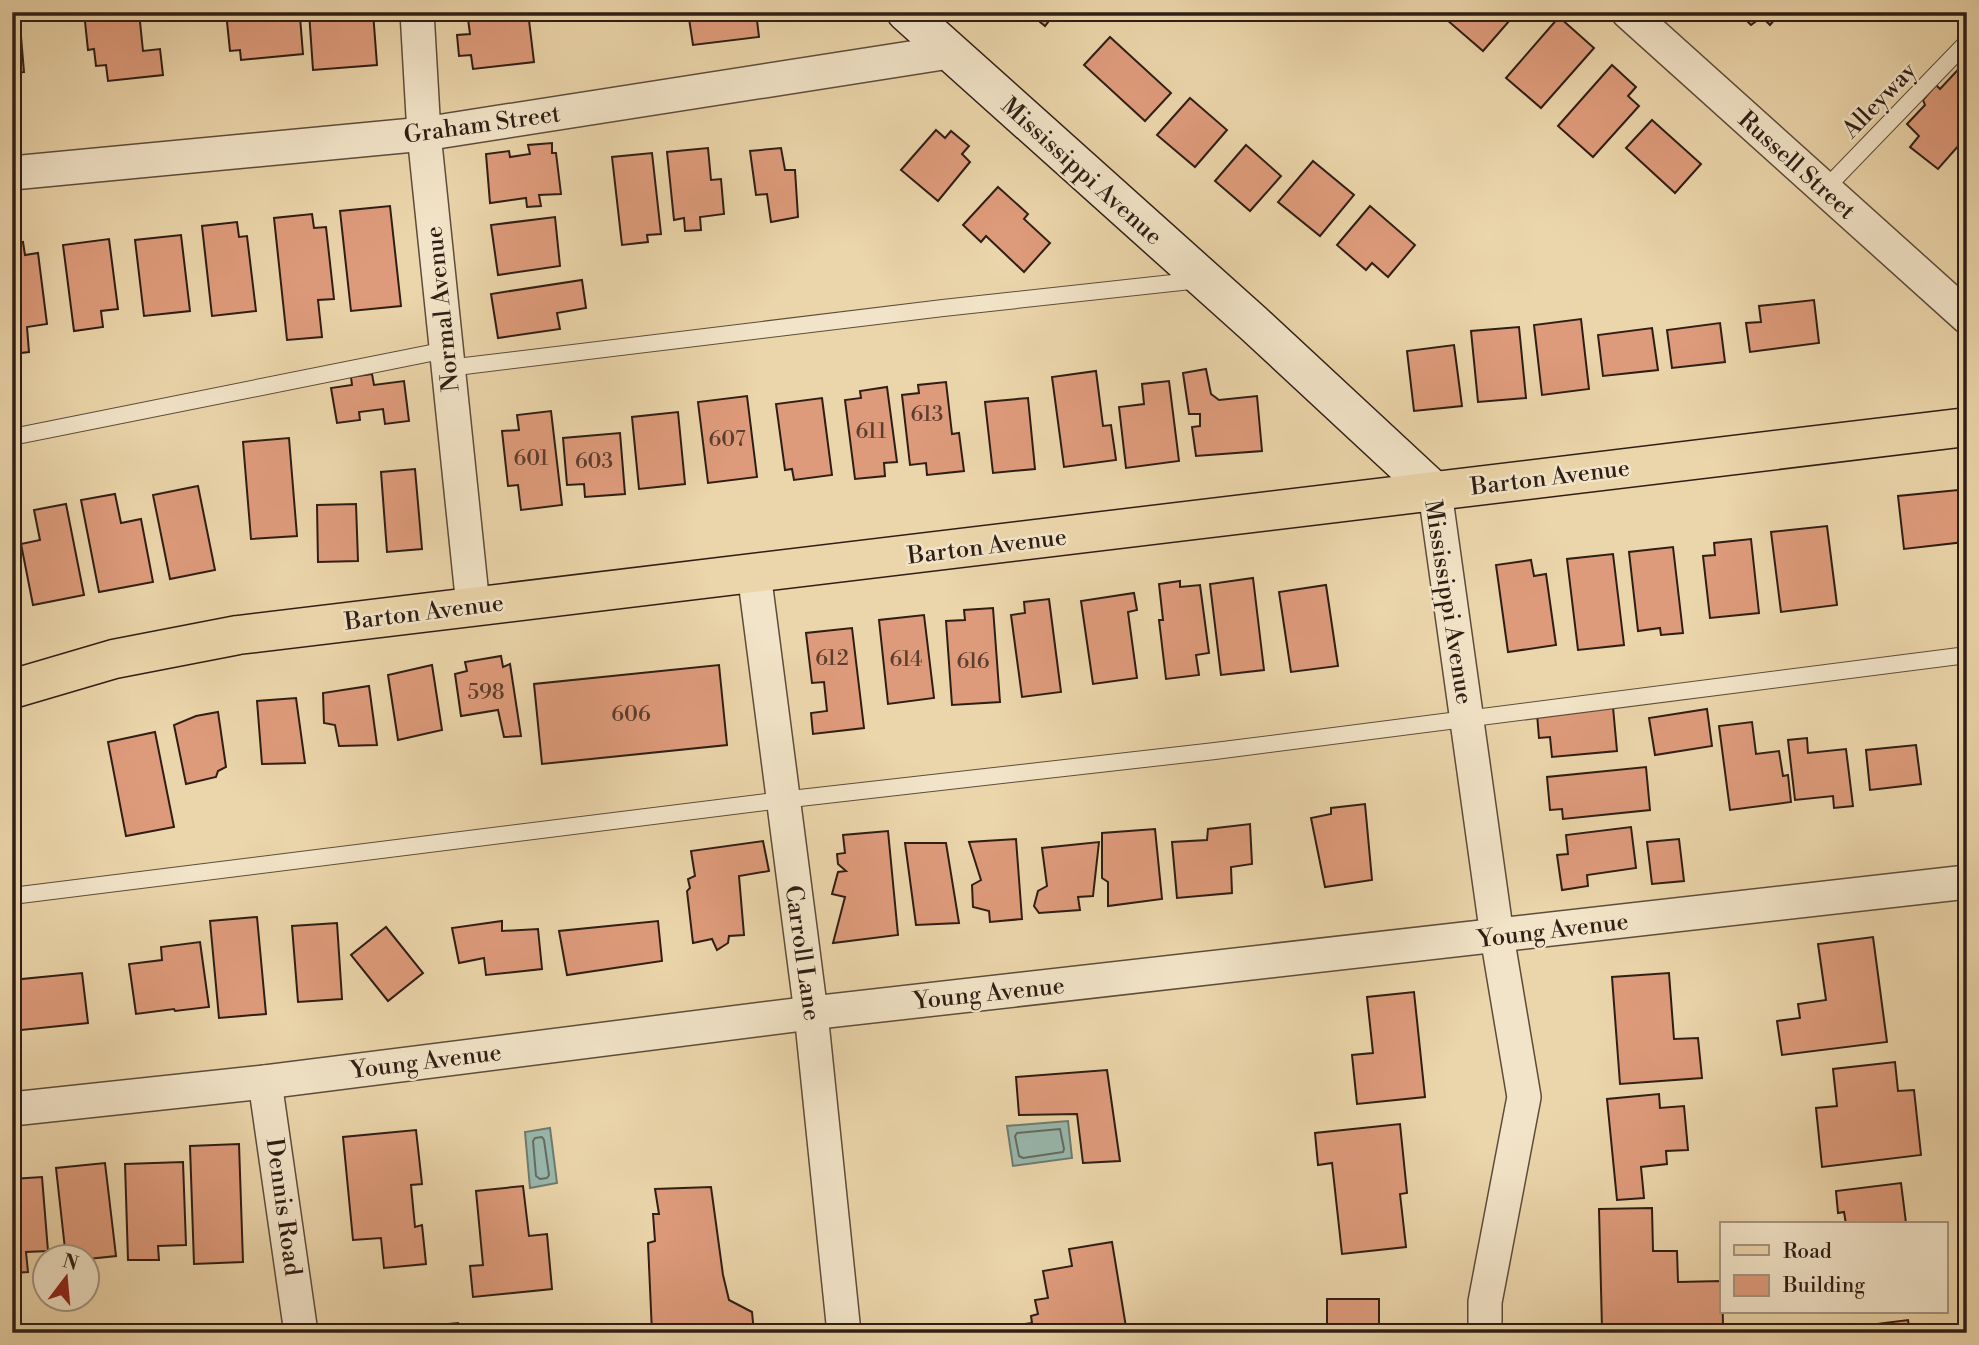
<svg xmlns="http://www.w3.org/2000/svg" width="1979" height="1345" viewBox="0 0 1979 1345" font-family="'Libre Bodoni',serif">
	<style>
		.water { fill: #98b8ad; stroke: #6e7a70; stroke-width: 2 }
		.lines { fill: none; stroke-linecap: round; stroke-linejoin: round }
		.shore { stroke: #646b61; stroke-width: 2 }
		.building { fill: #de9b7b; stroke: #2f1e15; stroke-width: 2 }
		.lane-casing { stroke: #5e4c3a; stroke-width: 18 }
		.street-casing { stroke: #5e4c3a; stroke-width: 36 }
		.secondary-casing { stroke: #2f1e15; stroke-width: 41 }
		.primary-casing { stroke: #2f1e15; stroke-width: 41 }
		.lane { stroke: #f2e4c8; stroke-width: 16 }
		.street { stroke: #f2e4c8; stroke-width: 33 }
		.secondary { stroke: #f2e4c8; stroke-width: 38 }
		.primary { stroke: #ebd5aa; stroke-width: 38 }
		.labels { text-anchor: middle; stroke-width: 5; stroke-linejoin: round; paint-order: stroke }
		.number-label { font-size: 21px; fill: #5b3d2e }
		.street-label { font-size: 24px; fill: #2f1e15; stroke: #f2e4c8 }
	</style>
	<rect width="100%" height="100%" fill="#ebd5aa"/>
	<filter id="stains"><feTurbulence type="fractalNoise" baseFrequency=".00286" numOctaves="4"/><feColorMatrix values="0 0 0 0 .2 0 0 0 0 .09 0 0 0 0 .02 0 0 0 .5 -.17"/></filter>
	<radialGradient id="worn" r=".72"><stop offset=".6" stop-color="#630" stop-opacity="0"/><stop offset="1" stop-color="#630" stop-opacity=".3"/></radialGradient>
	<g class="water">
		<polygon points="1068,1121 1072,1158 1013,1166 1007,1126"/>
		<polygon points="550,1128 557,1183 530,1188 525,1132"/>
	</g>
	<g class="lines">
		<g class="shore">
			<polygon points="1060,1129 1064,1149 1063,1152 1023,1158 1019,1156 1015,1136 1017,1133"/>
			<polygon points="542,1137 544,1140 549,1175 547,1178 540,1179 536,1176 533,1141 535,1138"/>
		</g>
	</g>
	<g class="building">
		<polygon points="12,12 23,12 19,13 24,72 12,73"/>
		<polygon points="84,12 139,12 143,51 160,49 163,75 108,81 106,65 96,66 94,49 88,50"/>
		<polygon points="226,12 287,12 288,18 300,17 303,54 241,60 240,50 230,51"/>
		<polygon points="309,12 373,12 377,65 313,70"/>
		<polygon points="528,12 534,62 473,69 471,55 459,56 457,35 470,34 468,19"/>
		<polygon points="688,12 756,12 759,37 693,45"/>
		<polygon points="1028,12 1056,12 1045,26"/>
		<polygon points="1454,12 1517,12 1483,51 1447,20"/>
		<polygon points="1738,12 1781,12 1770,25 1762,17 1751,25"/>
		<polygon points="1559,17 1594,48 1541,108 1506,78"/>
		<polygon points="1110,37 1171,93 1145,121 1084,65"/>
		<polygon points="1967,60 1967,136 1938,169 1910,147 1919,136 1907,124 1925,105 1923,100 1936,85 1940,89"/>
		<polygon points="1612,65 1636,87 1628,96 1639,106 1593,157 1558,126"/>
		<polygon points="1190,98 1227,130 1195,167 1157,135"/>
		<polygon points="1652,120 1701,164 1675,193 1626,148"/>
		<polygon points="936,130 945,138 951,131 969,146 962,154 970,162 938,201 901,170"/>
		<polygon points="552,143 552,153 556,153 561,194 539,195 541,206 527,207 526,198 490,203 486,154 509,151 510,157 530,154 528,145"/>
		<polygon points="1246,145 1281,176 1250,211 1215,181"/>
		<polygon points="708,148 711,180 721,179 724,214 700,217 701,230 685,231 684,218 674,220 667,152"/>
		<polygon points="781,148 785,170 795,170 798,217 771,222 767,194 756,195 750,151"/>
		<polygon points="652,153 661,234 647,235 648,242 622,245 612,157"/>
		<polygon points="1313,161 1354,195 1320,236 1278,202"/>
		<polygon points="998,187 1028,214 1024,219 1050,243 1024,272 986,236 981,242 963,225"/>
		<polygon points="390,206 401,306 351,311 340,211"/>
		<polygon points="1370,206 1415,245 1388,277 1372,263 1366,270 1337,245"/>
		<polygon points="312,214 314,228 326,227 334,299 318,300 322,337 287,340 274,218"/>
		<polygon points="555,217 560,266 498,275 491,225"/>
		<polygon points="237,222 239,237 247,236 256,311 212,316 202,226"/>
		<polygon points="181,235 190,311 144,316 135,240"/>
		<polygon points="109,239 118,309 101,311 103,327 74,331 63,245"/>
		<polygon points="23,242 25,255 38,253 47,324 27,327 29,352 12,354 12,244"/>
		<polygon points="582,280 586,308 557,313 560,329 498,338 491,294"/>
		<polygon points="1814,300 1819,343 1750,352 1746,323 1761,322 1759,306"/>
		<polygon points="1581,319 1589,389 1542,395 1534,325"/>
		<polygon points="1720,323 1725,362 1672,368 1667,330"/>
		<polygon points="1519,327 1526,398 1478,402 1471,331"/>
		<polygon points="1652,328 1658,370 1603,376 1598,335"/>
		<polygon points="1454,345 1462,406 1414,411 1407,351"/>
		<polygon points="1206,369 1211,394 1219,400 1257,396 1262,451 1196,456 1192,427 1200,426 1200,414 1189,414 1183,373"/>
		<polygon points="1096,371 1103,426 1111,425 1116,460 1064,467 1052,377"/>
		<polygon points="372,374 374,385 404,381 409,421 385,424 383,409 359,412 360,420 337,423 331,388 352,385 351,377"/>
		<polygon points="1169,381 1179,461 1126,468 1119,407 1144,404 1142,384"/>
		<polygon points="946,382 952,434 959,433 964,471 927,475 926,463 910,465 902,395 919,393 918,385"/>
		<polygon points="887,387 897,462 884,463 885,476 855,479 845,400 861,398 860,391"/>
		<polygon points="747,396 757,477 708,483 698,402"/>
		<polygon points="822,398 832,475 794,480 792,469 785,470 776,404"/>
		<polygon points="1028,398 1035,469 993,473 985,402"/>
		<polygon points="551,411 562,505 521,510 518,485 508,486 502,431 519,430 517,415"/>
		<polygon points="678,412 685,484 639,489 632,417"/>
		<polygon points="620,433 625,494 585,497 584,484 567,485 563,438"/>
		<polygon points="289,438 297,536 251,539 243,442"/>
		<polygon points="415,469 422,549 387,552 381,472"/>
		<polygon points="198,486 215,570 170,579 153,495"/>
		<polygon points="1958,490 1964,542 1904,549 1898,496"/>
		<polygon points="115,494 121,523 141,519 153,582 99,592 81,500"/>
		<polygon points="66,504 84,595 33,605 21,544 40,540 34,510"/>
		<polygon points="356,504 358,561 318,562 317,505"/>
		<polygon points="1827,526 1837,605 1781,612 1771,532"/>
		<polygon points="1751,539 1759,613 1710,618 1703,556 1715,555 1714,543"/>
		<polygon points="1673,547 1683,633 1661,635 1660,628 1638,631 1629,552"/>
		<polygon points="1613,554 1624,645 1578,650 1567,559"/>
		<polygon points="1531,560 1534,576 1546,574 1556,645 1508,652 1496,565"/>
		<polygon points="1253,578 1264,670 1221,675 1210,584"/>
		<polygon points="1180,581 1180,587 1200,585 1209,653 1196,655 1199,675 1166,679 1159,620 1163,620 1159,584"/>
		<polygon points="1326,585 1338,666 1291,672 1279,592"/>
		<polygon points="1134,593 1137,610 1128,612 1137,678 1093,684 1081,601"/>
		<polygon points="1049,599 1061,692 1022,697 1011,615 1025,613 1024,602"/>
		<polygon points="993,608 1000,702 952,705 946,621 965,620 964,610"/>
		<polygon points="924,615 934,698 888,704 879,620"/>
		<polygon points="852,628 864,728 813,734 811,713 827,711 824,682 812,683 806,633"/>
		<polygon points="501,656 503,667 510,664 521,736 504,737 498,710 461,716 455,674 467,671 465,662"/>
		<polygon points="432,665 442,730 398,740 388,675"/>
		<polygon points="719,665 727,745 542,764 534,684"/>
		<polygon points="369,686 377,745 339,746 335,725 324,723 323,693"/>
		<polygon points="296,698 305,763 262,764 257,701"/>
		<polygon points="1613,707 1617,751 1552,757 1550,737 1539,738 1537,714"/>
		<polygon points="1707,709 1712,746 1655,755 1649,718"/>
		<polygon points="218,712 226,767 218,771 216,777 186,784 174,725 196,716"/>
		<polygon points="1752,722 1756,754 1779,751 1783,776 1788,775 1791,802 1730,810 1719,726"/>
		<polygon points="155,732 174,827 126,836 108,742"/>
		<polygon points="1807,738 1808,753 1846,749 1853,806 1834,808 1833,796 1795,800 1788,740"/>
		<polygon points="1916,745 1921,784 1870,790 1866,750"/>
		<polygon points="1646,767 1650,810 1563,819 1562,809 1550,810 1547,777"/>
		<polygon points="1365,804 1372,880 1325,887 1311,818 1331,814 1331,808"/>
		<polygon points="1250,824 1252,864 1231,867 1232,893 1177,898 1172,842 1207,840 1208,829"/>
		<polygon points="1631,827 1636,868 1587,875 1588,886 1562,890 1557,855 1568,854 1566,835"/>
		<polygon points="1155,829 1162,899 1108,906 1108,882 1102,878 1102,833"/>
		<polygon points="888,831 898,935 833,943 845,897 832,894 838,872 846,871 838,864 837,854 845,853 843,835"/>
		<polygon points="1016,839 1022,919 990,922 989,911 973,907 972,885 981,880 969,842"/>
		<polygon points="1679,839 1684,881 1652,884 1647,842"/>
		<polygon points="763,841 769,871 739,876 744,935 729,936 728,943 717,950 712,939 693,943 687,891 690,888 688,879 695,876 691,851"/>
		<polygon points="1099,842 1093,896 1078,897 1080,910 1039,913 1034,906 1038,891 1047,886 1042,848"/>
		<polygon points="905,843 946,843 959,923 916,925"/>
		<polygon points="257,917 266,1014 219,1018 210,921"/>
		<polygon points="502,921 502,931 538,929 542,969 486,975 484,958 459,963 452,928"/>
		<polygon points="658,921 662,961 567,975 559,931"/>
		<polygon points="337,923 342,999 298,1002 292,926"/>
		<polygon points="386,927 423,973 388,1001 351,955"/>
		<polygon points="1873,937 1887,1042 1782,1055 1777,1021 1800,1018 1798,1004 1826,1000 1818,944"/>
		<polygon points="200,942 209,1007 175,1011 174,1009 136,1014 129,964 162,960 161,947"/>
		<polygon points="82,973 88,1023 12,1031 12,980"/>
		<polygon points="1669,973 1674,1039 1698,1038 1702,1078 1620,1084 1612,977"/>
		<polygon points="1414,992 1425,1097 1357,1104 1352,1055 1373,1053 1367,997"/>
		<polygon points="1895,1062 1898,1091 1914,1090 1921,1155 1822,1167 1816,1108 1837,1106 1833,1069"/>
		<polygon points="1107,1070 1120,1161 1083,1163 1077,1114 1019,1115 1016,1077"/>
		<polygon points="1659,1094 1660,1108 1684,1106 1688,1150 1666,1151 1667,1164 1641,1167 1644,1198 1617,1200 1607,1099"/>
		<polygon points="1400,1124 1407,1193 1400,1194 1406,1247 1342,1254 1332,1163 1318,1165 1315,1133"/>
		<polygon points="416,1130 422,1184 411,1185 415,1227 422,1225 426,1264 384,1268 381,1238 353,1240 343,1137"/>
		<polygon points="239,1144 243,1262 194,1264 190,1146"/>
		<polygon points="183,1162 186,1245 158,1246 159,1260 128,1260 125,1164"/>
		<polygon points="105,1163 116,1256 88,1259 66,1258 56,1168"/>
		<polygon points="42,1177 48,1251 26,1252 28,1272 12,1273 12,1179"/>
		<polygon points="1901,1183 1906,1223 1846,1224 1844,1212 1838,1213 1836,1191"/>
		<polygon points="523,1186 529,1236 547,1234 552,1289 473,1297 470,1266 483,1265 476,1191"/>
		<polygon points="711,1187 723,1275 729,1300 752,1312 754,1333 652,1333 648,1243 655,1241 653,1214 659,1214 655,1189"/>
		<polygon points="1652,1208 1653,1251 1677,1251 1678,1282 1722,1281 1723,1325 1602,1328 1599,1209"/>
		<polygon points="1112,1242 1126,1327 1087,1333 1025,1333 1024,1324 1032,1323 1031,1316 1038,1314 1035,1300 1048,1298 1043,1271 1072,1266 1069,1249"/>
		<polygon points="1327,1299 1379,1299 1379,1326 1363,1326 1363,1333 1315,1333 1315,1324 1327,1324"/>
		<polygon points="1908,1320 1910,1333 1869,1333 1868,1325"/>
		<polygon points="458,1323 459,1333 361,1333 361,1332"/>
	</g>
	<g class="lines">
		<defs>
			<g id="lane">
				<polyline points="1825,189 1967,42"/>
				<polyline points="448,368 943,308 1200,280"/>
				<polyline points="12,437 446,350"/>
				<polyline points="12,896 782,800 1215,751 1967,655"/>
			</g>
			<g id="street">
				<polyline points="417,12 424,134 473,606"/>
				<polyline points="1628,12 1967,317"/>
				<polyline points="12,173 424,134 949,52"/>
				<polyline points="1435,492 1497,936 1524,1097 1485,1302 1485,1333"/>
				<polyline points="754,573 811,1013 844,1333"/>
				<polyline points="265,1082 301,1333"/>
				<polyline points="12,1109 265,1082 811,1013 1967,882"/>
			</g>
			<polyline id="secondary" points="906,12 1253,323 1435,492"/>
			<polyline id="primary" points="12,689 114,659 238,635 1967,427"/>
		</defs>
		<use href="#lane" class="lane-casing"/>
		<use href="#street" class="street-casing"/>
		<use href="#secondary" class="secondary-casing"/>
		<use href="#primary" class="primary-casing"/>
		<use href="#lane" class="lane"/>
		<use href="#street" class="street"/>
		<use href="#secondary" class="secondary"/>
		<use href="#primary" class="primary"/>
	</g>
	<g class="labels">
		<g class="number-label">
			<text x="927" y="421">613</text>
			<text x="871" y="438">611</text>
			<text x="727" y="446">607</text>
			<text x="531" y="465">601</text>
			<text x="594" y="468">603</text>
			<text x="832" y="665">612</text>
			<text x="906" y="666">614</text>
			<text x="973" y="668">616</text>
			<text x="486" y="699">598</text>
			<text x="631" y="721">606</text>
		</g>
		<g class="street-label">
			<text transform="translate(1879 100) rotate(-46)" y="8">Alleyway</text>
			<text transform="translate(482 124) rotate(-8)" y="8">Graham Street</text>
			<text transform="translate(1797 165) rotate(42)" y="8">Russell Street</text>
			<text transform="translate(1082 171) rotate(42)" y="8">Mississippi Avenue</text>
			<text transform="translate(442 309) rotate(-96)" y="8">Normal Avenue</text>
			<text transform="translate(1550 477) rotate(-7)" y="8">Barton Avenue</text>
			<text transform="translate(987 546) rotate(-7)" y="8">Barton Avenue</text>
			<text transform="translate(1449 602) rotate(81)" y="8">Mississippi Avenue</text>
			<text transform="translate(424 612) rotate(-7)" y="8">Barton Avenue</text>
			<text transform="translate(1553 930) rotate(-7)" y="8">Young Avenue</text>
			<text transform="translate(803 953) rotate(82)" y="8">Carroll Lane</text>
			<text transform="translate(989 993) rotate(-6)" y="8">Young Avenue</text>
			<text transform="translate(426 1061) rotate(-7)" y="8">Young Avenue</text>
			<text transform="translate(284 1207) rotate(82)" y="8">Dennis Road</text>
		</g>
	</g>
	<rect width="1979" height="1345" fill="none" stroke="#ebd5aa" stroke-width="42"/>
	<rect x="14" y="14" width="1951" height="1317" fill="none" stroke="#2f1e15" stroke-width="3.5"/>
	<rect x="21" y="21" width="1937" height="1303" fill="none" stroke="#2f1e15" stroke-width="2"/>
	<rect x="1720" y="1222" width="228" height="91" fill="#f2e4c8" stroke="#a49580" stroke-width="2"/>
	<rect x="1734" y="1245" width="35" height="10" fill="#ebd5aa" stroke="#a49580" stroke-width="2"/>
	<text x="1783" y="1258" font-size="21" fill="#2f1e15">Road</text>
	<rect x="1734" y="1275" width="35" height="21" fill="#de9b7b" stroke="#a49580" stroke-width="2"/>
	<text x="1783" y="1292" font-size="21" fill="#2f1e15">Building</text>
	<g transform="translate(66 1278) rotate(16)"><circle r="33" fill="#f2e4c8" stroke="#a49580" stroke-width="2"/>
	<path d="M0-5L12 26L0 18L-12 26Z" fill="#8f2418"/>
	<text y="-10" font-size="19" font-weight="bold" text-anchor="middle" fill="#2f1e15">N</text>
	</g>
	<rect width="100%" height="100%" filter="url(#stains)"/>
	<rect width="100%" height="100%" fill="url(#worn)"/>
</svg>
